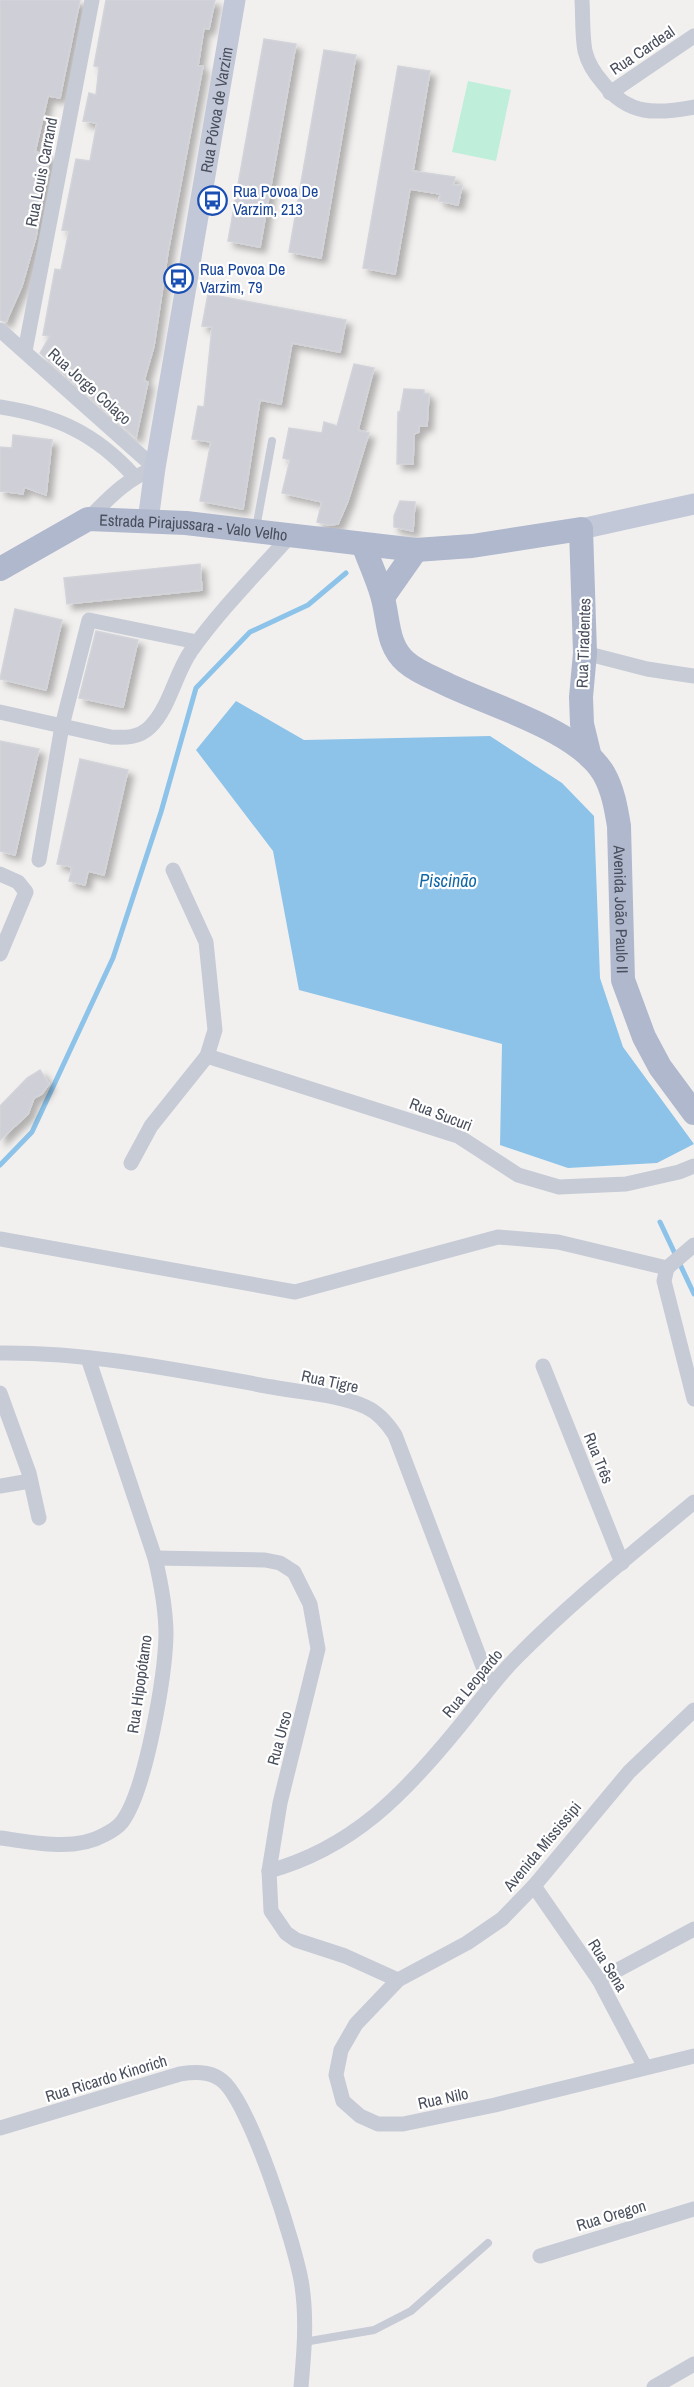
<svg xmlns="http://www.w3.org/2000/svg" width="694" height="2387" viewBox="0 0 694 2387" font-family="'Archivo Narrow',sans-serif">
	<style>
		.green { fill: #bfeedb }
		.water { fill: #8dc3e9 }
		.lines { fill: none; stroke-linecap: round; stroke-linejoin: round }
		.stream { stroke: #8dc3e9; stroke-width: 5 }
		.building { fill: #cfd0d7; stroke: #d3d4da; stroke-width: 1.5; filter: url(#shadow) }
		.service { stroke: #c6cbd6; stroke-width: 8 }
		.minor { stroke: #c6cbd6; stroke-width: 15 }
		.secondary { stroke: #c2c8d7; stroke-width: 21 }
		.primary { stroke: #b0b8cd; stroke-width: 24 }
		.labels { text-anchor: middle; stroke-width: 4.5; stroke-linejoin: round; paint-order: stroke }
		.street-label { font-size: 16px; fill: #484e5c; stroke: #fff }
		.transit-label { font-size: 16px; fill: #164399; stroke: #fff; text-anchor: start }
		.water-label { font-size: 18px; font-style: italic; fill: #1168a6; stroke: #fff }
	</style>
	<defs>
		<filter id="shadow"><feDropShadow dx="5.5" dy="5.5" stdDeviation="3" flood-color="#0004"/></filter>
	</defs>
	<rect width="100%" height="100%" fill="#f2f0ef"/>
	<polygon class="green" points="468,81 511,90 496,161 452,152"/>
	<polygon class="water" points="236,701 304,740 490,736 562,783 594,816 600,978 623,1047 694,1144 657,1163 568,1168 500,1145 502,1044 299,990 273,851 196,750"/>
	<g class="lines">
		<g class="stream">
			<polyline points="0,1165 32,1132 113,958 161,812 196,688 250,632 308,605 346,573"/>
			<polyline points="660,1222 694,1294"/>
		</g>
	</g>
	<g class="building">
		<polygon points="0,0 80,0 60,98 48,96 35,152 50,155 36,237 22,286 6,322 0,320"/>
		<polygon points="106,0 215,0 209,29 204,28 198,66 203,66 168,252 154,346 144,381 148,382 136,438 40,353 50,336 43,335 55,269 61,270 69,231 62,230 76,159 90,161 97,123 83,121 89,93 96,95 99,67 94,66"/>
		<polygon points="264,39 296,44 260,247 228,241"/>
		<polygon points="324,50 356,55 321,258 289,252"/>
		<polygon points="398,66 430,71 413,171 455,177 453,185 462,186 458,205 439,201 440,194 410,189 395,274 363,268"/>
		<polygon points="208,294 346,320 340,352 292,343 281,404 260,400 243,509 200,501 211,442 192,439 198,406 204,407 212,327 202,326"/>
		<polygon points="354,364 374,368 358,430 369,433 348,501 338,524 328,525 317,522 322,502 282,493 290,460 283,458 289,428 322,433 324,422 337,426"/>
		<polygon points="404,389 424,390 424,394 429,394 427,426 419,426 419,432 414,434 413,464 397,464 398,412 400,412"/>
		<polygon points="13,435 52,440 46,495 24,487 23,494 0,491 0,447 12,448"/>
		<polygon points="400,501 415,502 413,531 394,527 394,516"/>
		<polygon points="200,564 202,590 67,604 64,578"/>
		<polygon points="15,609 62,620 46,690 0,679"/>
		<polygon points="96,631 138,640 123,707 79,698"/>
		<polygon points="0,741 39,749 15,855 0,851"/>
		<polygon points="80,759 128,770 104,875 88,871 85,885 69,881 72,867 57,864"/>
		<polygon points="40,1070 49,1084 42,1094 34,1098 28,1114 0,1140 0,1106 27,1078"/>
	</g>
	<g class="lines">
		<g class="service">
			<polyline points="256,528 272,441"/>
			<polyline points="304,2342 374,2330 411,2311 488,2243"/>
		</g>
		<g class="minor">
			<path d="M582,0C583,17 582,34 585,51C588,63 595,74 603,83C628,116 657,114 694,107"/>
			<polyline points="610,93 694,36"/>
			<path d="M0,330L155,468C126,479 109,498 88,519"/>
			<polyline points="25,351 92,0"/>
			<path d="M0,407C57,416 95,433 134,476"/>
			<polyline points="585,653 647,669 694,676"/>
			<path d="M0,712L111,737C125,738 139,738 150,727C170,707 175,674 191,651C220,610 257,573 290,536"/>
			<polyline points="39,860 62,726 89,620 197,642"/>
			<polyline points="0,874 18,882 26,892 0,954"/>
			<polyline points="207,1056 458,1136 518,1175 559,1187 626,1184 679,1172 694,1166"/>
			<polyline points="131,1163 151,1126 207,1056 215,1030 206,942 173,870"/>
			<polyline points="0,1239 295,1292 498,1237 558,1242 667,1268"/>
			<polyline points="694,1245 667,1268 664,1281 694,1399"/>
			<path d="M0,1353C91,1352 182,1371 272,1387C302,1393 338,1394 366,1407C379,1413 388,1424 395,1435L490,1685"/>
			<polyline points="543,1366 622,1563"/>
			<polyline points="0,1393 29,1473 39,1518"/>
			<polyline points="0,1486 30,1481"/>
			<polyline points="155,1558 265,1560 280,1563 294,1572 310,1604 318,1649 280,1803 269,1871 271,1911 286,1933 296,1940 345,1956 398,1980"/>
			<polyline points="694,1710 629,1772 534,1886 502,1919 467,1943 398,1980 356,2024 341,2050 336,2075 343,2101 360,2116 378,2124 403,2124 495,2105 694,2056"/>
			<path d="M0,1838C32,1842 74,1852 104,1835C110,1832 118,1827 122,1822C146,1790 165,1676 166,1635C166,1608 161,1583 155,1558L88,1358"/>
			<path d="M269,1871C353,1848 405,1793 458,1728C478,1704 494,1680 516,1658C571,1602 634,1552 694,1502"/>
			<polyline points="534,1886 599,1980 645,2067"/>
			<polyline points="599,1980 694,1929"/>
			<path d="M0,2128L180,2074C195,2072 208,2071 220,2079C249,2097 297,2250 302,2286C307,2320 304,2353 301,2387"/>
			<polyline points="540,2256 694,2209"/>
			<polyline points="654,2387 694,2364"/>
		</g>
		<g class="secondary">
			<path id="s1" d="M148,521L155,468L235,0"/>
			<polyline points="581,529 694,504"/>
		</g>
		<g class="primary">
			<path id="s2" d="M363,544C369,561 377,578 382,595C389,618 386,645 406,662C416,671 431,677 442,682C487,705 578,729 604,774C613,790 616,808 619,826L623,980L644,1037L660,1067L694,1113"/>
			<path id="s3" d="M0,569L88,519L186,523L416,550L472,546L581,529L585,653L581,697L582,724L590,757"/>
			<polyline points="383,597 416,550"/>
		</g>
	</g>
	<defs>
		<symbol id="bus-ring" viewBox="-11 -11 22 22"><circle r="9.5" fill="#fff" stroke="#1a4fb4" stroke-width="1.5"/><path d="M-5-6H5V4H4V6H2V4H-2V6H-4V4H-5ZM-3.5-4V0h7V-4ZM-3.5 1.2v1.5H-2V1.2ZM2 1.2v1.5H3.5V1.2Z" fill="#1a4fb4"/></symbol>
	</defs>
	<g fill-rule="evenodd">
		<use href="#bus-ring" x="196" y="184" width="33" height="33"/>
		<use href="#bus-ring" x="162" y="262" width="33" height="33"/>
	</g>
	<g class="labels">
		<g class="street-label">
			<text transform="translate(642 50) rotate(-34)" y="6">Rua Cardeal</text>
			<text dy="6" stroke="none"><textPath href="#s1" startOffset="417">Rua Póvoa de Varzim</textPath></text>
			<text transform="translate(41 172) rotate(-79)" y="6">Rua Louis Carrand</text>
			<text transform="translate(90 386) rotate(42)" y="6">Rua Jorge Colaço</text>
			<text dy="6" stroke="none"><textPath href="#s3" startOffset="207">Estrada Pirajussara - Valo Velho</textPath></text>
			<text transform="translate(583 643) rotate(-88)" y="6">Rua Tiradentes</text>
			<text dy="6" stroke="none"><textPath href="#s2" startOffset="495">Avenida João Paulo II</textPath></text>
			<text transform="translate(441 1114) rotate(21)" y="6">Rua Sucuri</text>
			<text transform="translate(330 1381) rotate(12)" y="6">Rua Tigre</text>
			<text transform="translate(599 1458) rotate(68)" y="6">Rua Três</text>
			<text transform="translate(472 1683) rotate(-50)" y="6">Rua Leopardo</text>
			<text transform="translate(139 1684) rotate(-82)" y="6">Rua Hipopótamo</text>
			<text transform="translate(279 1738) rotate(-75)" y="6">Rua Urso</text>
			<text transform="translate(542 1846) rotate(-50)" y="6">Avenida Mississipi</text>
			<text transform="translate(608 1965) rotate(58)" y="6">Rua Sena</text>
			<text transform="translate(106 2078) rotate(-17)" y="6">Rua Ricardo Kinorich</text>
			<text transform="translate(443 2098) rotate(-12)" y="6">Rua Nilo</text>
			<text transform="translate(611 2215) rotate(-17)" y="6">Rua Oregon</text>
		</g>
		<g class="transit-label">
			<text x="233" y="197">Rua Povoa De<tspan x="233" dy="18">Varzim, 213</tspan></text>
			<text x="200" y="275">Rua Povoa De<tspan x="200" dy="18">Varzim, 79</tspan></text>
		</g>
		<g class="water-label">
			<text x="448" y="887">Piscinão</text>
		</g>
	</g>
</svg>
